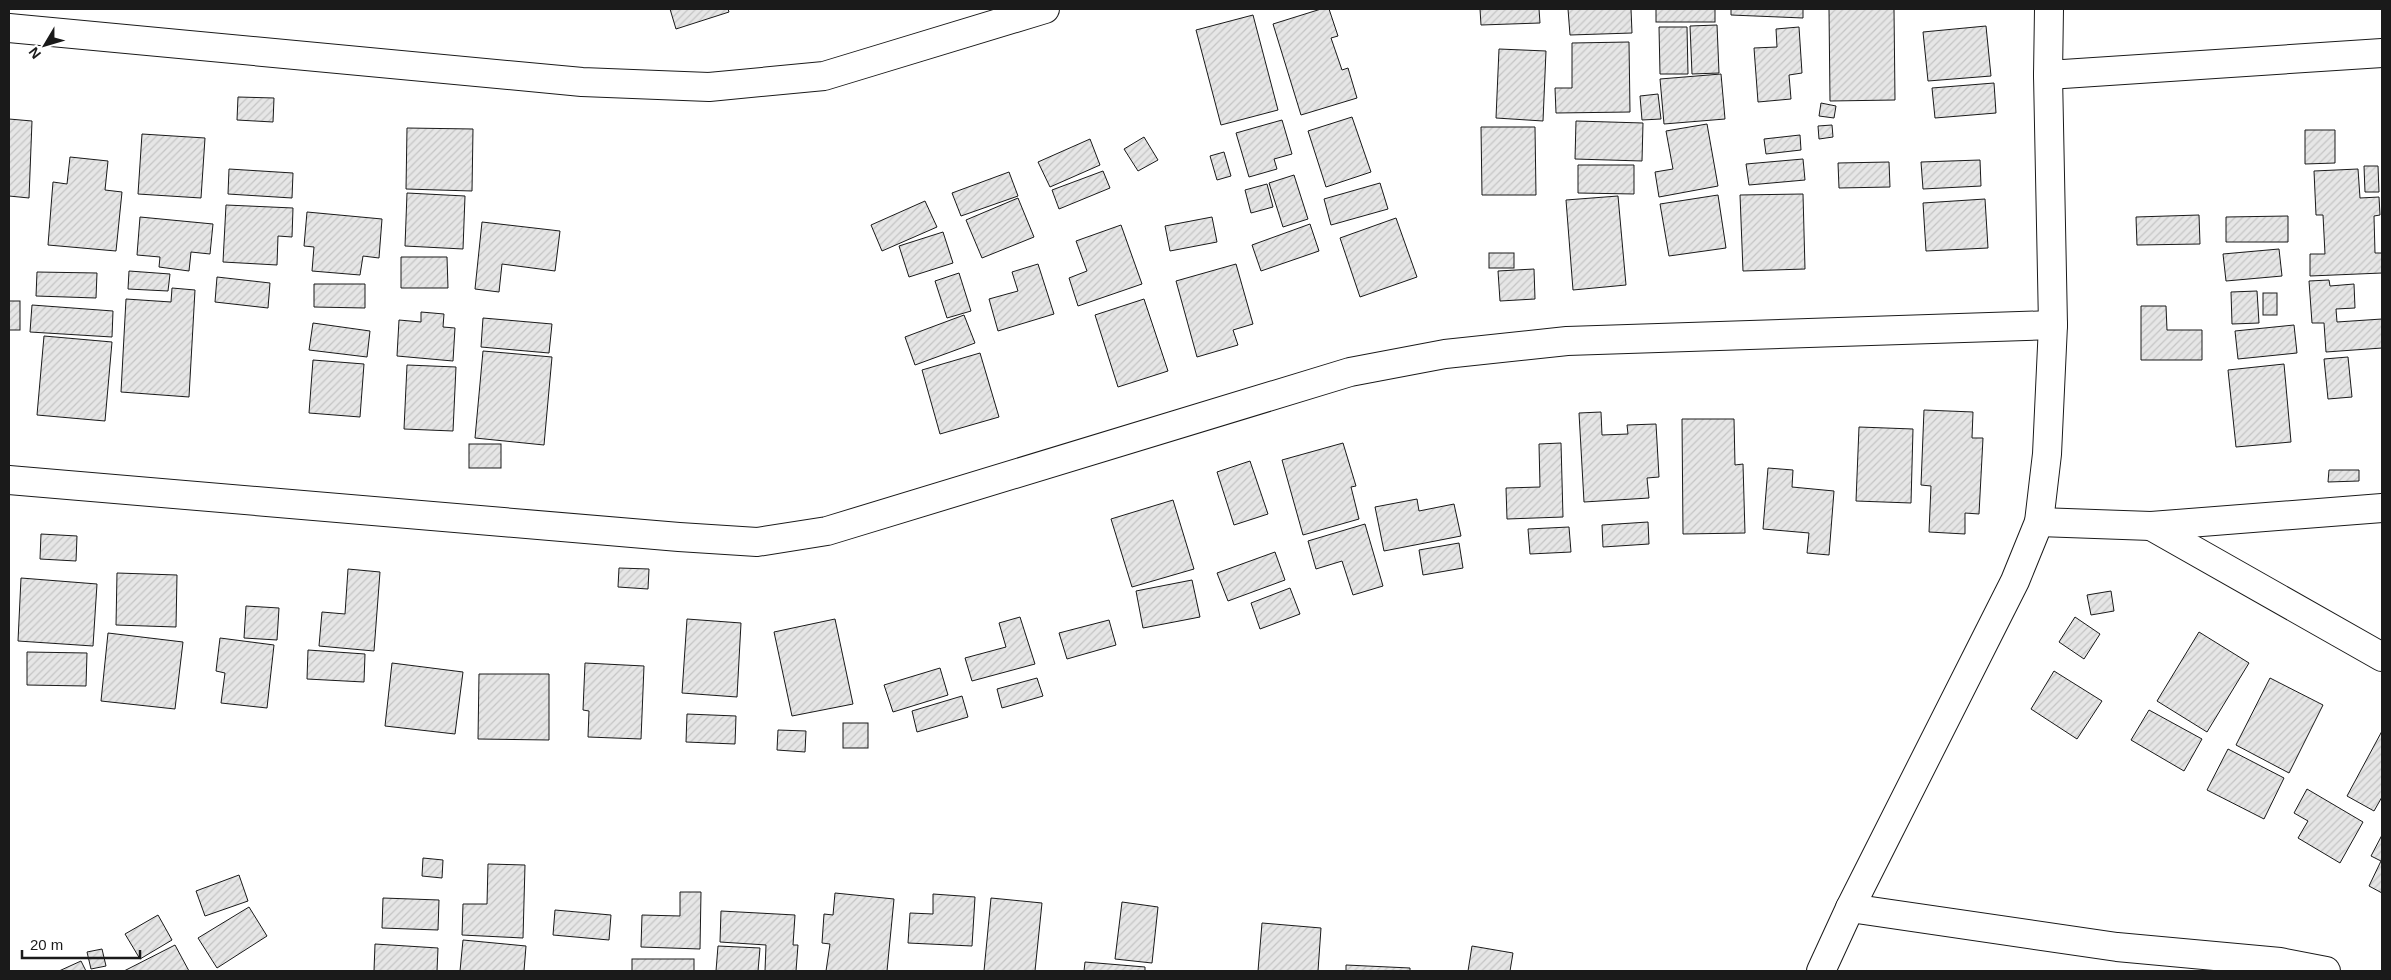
<svg xmlns="http://www.w3.org/2000/svg" width="2391" height="980" viewBox="0 0 2391 980" font-family="Arial,sans-serif">
	<style>
		.building { fill: url(#building-hatch); stroke: #1a1a1a }
		.lines { fill: none; stroke-linecap: round; stroke-linejoin: round }
		.minor-casing { stroke: #1a1a1a; stroke-width: 30 }
		.minor { stroke: #fff; stroke-width: 28 }
	</style>
	<defs>
		<pattern id="building-hatch" width="6" height="6" patternUnits="userSpaceOnUse" patternTransform="scale(1.25)"><rect width="6" height="6" fill="#e6e6e6"/><path d="M-1 1l2-2M0 6l6-6M5 7l2-2" fill="none" stroke="#c5c5c5"/></pattern>
	</defs>
	<rect width="100%" height="100%" fill="#fff"/>
	<g class="building">
		<polygon points="670,9 728,9 729,12 676,29"/>
		<polygon points="1321,9 1329,9 1338,36 1331,38 1342,70 1348,68 1357,98 1301,115 1273,24"/>
		<polygon points="1480,9 1539,9 1540,23 1481,25"/>
		<polygon points="1568,9 1631,9 1632,33 1570,35"/>
		<rect x="1656" y="9" width="59" height="13"/>
		<polygon points="1731,9 1803,9 1803,18 1731,15"/>
		<polygon points="1829,9 1894,9 1895,100 1830,101"/>
		<polygon points="1253,15 1278,110 1221,125 1196,30"/>
		<polygon points="1717,25 1719,73 1692,74 1690,26"/>
		<polygon points="1986,26 1991,76 1928,81 1923,32"/>
		<polygon points="1659,27 1687,27 1688,74 1660,74"/>
		<polygon points="1799,27 1802,73 1789,75 1791,99 1758,102 1754,48 1777,47 1776,29"/>
		<polygon points="1629,42 1630,112 1556,113 1555,88 1572,88 1572,43"/>
		<polygon points="1499,49 1546,51 1543,121 1496,118"/>
		<polygon points="1721,74 1725,119 1664,124 1660,79"/>
		<polygon points="1994,83 1996,113 1935,118 1932,88"/>
		<polygon points="1658,94 1661,119 1642,120 1640,96"/>
		<polygon points="238,97 274,98 273,122 237,120"/>
		<polygon points="1821,103 1836,106 1834,118 1819,116"/>
		<polygon points="1352,117 1371,172 1326,187 1308,131"/>
		<polygon points="9,119 32,121 29,198 9,196"/>
		<polygon points="1282,120 1292,154 1274,159 1277,169 1249,177 1236,133"/>
		<polygon points="1576,121 1643,123 1642,161 1575,159"/>
		<polygon points="1707,124 1718,186 1659,197 1655,172 1673,169 1666,131"/>
		<polygon points="1832,125 1833,137 1819,139 1818,126"/>
		<polygon points="1481,127 1535,127 1536,195 1482,195"/>
		<polygon points="407,128 473,129 472,191 406,189"/>
		<polygon points="2305,130 2335,130 2335,163 2305,164"/>
		<polygon points="142,134 205,138 201,198 138,194"/>
		<polygon points="1800,135 1801,150 1766,154 1764,139"/>
		<polygon points="1144,137 1158,160 1138,171 1124,149"/>
		<polygon points="1090,139 1100,165 1050,187 1038,162"/>
		<polygon points="1224,152 1231,176 1217,180 1210,156"/>
		<polygon points="70,157 108,161 105,190 122,192 116,251 48,245 53,182 67,184"/>
		<polygon points="1803,159 1805,180 1749,185 1746,164"/>
		<polygon points="1980,160 1981,186 1923,189 1921,162"/>
		<polygon points="1889,162 1890,187 1839,188 1838,163"/>
		<polygon points="1578,165 1634,165 1634,194 1578,193"/>
		<polygon points="2364,166 2378,166 2379,192 2365,192"/>
		<polygon points="229,169 293,173 292,198 228,194"/>
		<polygon points="2358,169 2360,198 2379,197 2380,215 2374,216 2375,253 2382,253 2382,273 2310,276 2310,254 2325,254 2323,215 2316,215 2314,171"/>
		<polygon points="1103,171 1110,188 1059,209 1052,190"/>
		<polygon points="1009,172 1018,196 961,216 952,193"/>
		<polygon points="1294,175 1308,219 1283,227 1269,183"/>
		<polygon points="1380,183 1388,209 1331,225 1324,199"/>
		<polygon points="1267,184 1273,207 1251,213 1245,190"/>
		<polygon points="407,193 465,196 463,249 405,246"/>
		<polygon points="1803,194 1805,269 1743,271 1740,195"/>
		<polygon points="1718,195 1726,248 1669,256 1660,204"/>
		<polygon points="1618,196 1626,285 1573,290 1566,200"/>
		<polygon points="1018,198 1034,237 982,258 966,220"/>
		<polygon points="1985,199 1988,248 1926,251 1923,203"/>
		<polygon points="925,201 937,227 882,251 871,225"/>
		<polygon points="226,205 293,208 292,237 278,236 277,265 223,262"/>
		<polygon points="307,212 382,219 379,258 363,256 360,275 312,271 314,247 304,246"/>
		<polygon points="2199,215 2200,244 2137,245 2136,217"/>
		<polygon points="2288,216 2288,242 2226,242 2226,217"/>
		<polygon points="140,217 213,224 210,254 191,252 189,271 159,267 160,257 137,255"/>
		<polygon points="1212,217 1217,242 1170,251 1165,226"/>
		<polygon points="1396,218 1417,277 1360,297 1340,238"/>
		<polygon points="482,222 560,231 555,271 502,264 499,292 475,289"/>
		<polygon points="1310,224 1319,251 1261,271 1252,245"/>
		<polygon points="1121,225 1142,284 1078,306 1069,278 1087,271 1076,241"/>
		<polygon points="943,232 953,263 909,277 899,246"/>
		<polygon points="2279,249 2282,276 2226,281 2223,254"/>
		<rect x="1489" y="253" width="25" height="15"/>
		<polygon points="401,257 447,257 448,288 401,288"/>
		<polygon points="1038,264 1054,314 998,331 989,299 1018,291 1012,272"/>
		<polygon points="1236,264 1253,324 1233,330 1238,345 1197,357 1176,281"/>
		<polygon points="1534,269 1535,299 1500,301 1498,271"/>
		<polygon points="129,271 170,274 168,291 128,289"/>
		<polygon points="37,272 97,273 96,298 36,296"/>
		<polygon points="959,273 971,311 947,318 935,281"/>
		<polygon points="217,277 270,283 268,308 215,302"/>
		<polygon points="2329,280 2330,286 2354,284 2355,308 2336,309 2337,322 2382,319 2382,348 2326,352 2324,323 2312,323 2309,281"/>
		<polygon points="314,284 365,284 365,308 314,307"/>
		<polygon points="172,288 195,290 189,397 121,392 126,299 171,302"/>
		<polygon points="2257,291 2259,323 2232,324 2231,292"/>
		<rect x="2263" y="293" width="14" height="22"/>
		<polygon points="1144,299 1168,371 1118,387 1095,315"/>
		<rect x="9" y="301" width="11" height="29"/>
		<polygon points="32,305 113,311 112,337 30,332"/>
		<polygon points="2141,306 2166,306 2167,330 2202,330 2202,360 2141,360"/>
		<polygon points="421,312 444,314 443,327 455,328 453,361 397,356 399,320 421,322"/>
		<polygon points="964,315 975,343 915,365 905,337"/>
		<polygon points="483,318 552,324 549,353 481,347"/>
		<polygon points="313,323 370,331 367,357 309,350"/>
		<polygon points="2294,325 2297,353 2238,359 2235,331"/>
		<polygon points="44,336 112,342 105,421 37,415"/>
		<polygon points="483,351 552,357 544,445 475,438"/>
		<polygon points="980,353 999,417 940,434 922,370"/>
		<polygon points="2348,357 2352,397 2328,399 2324,359"/>
		<polygon points="313,360 364,364 360,417 309,413"/>
		<polygon points="2284,364 2291,442 2236,447 2228,370"/>
		<polygon points="407,365 456,367 453,431 404,429"/>
		<polygon points="1924,410 1973,412 1972,438 1983,438 1979,514 1965,513 1965,534 1929,532 1931,486 1921,485"/>
		<polygon points="1601,412 1602,435 1628,434 1627,425 1656,424 1659,477 1647,478 1649,498 1584,502 1579,413"/>
		<polygon points="1682,419 1734,419 1735,465 1743,464 1745,533 1683,534"/>
		<polygon points="1859,427 1913,429 1911,503 1856,501"/>
		<polygon points="1343,443 1356,486 1351,487 1359,519 1303,535 1282,460"/>
		<polygon points="1561,443 1563,517 1507,519 1506,488 1540,487 1539,444"/>
		<rect x="469" y="444" width="32" height="24"/>
		<polygon points="1250,461 1268,514 1234,525 1217,472"/>
		<polygon points="1768,468 1793,470 1792,487 1834,491 1829,555 1807,553 1809,533 1763,529"/>
		<polygon points="2329,470 2359,470 2359,481 2328,482"/>
		<polygon points="1417,499 1419,511 1454,504 1461,536 1384,551 1375,507"/>
		<polygon points="1173,500 1194,569 1132,587 1111,519"/>
		<polygon points="1648,522 1649,544 1603,547 1602,525"/>
		<polygon points="1365,524 1383,586 1353,595 1342,561 1316,569 1308,541"/>
		<polygon points="1569,527 1571,552 1530,554 1528,529"/>
		<polygon points="41,534 77,536 76,561 40,559"/>
		<polygon points="1459,543 1463,568 1423,575 1419,550"/>
		<polygon points="1275,552 1285,580 1228,601 1217,573"/>
		<polygon points="619,568 649,569 648,589 618,587"/>
		<polygon points="348,569 380,572 374,651 319,646 322,612 345,614"/>
		<polygon points="117,573 177,575 176,627 116,625"/>
		<polygon points="21,578 97,584 93,646 18,641"/>
		<polygon points="1192,580 1200,617 1143,628 1136,591"/>
		<polygon points="1290,588 1300,614 1260,629 1251,603"/>
		<polygon points="2111,591 2114,611 2091,615 2087,595"/>
		<polygon points="246,606 279,608 277,640 244,638"/>
		<polygon points="1020,617 1035,664 972,681 965,658 1006,647 999,623"/>
		<polygon points="2075,617 2100,634 2084,659 2059,642"/>
		<polygon points="687,619 741,623 737,697 682,693"/>
		<polygon points="835,619 853,704 792,716 774,632"/>
		<polygon points="1109,620 1116,645 1067,659 1059,633"/>
		<polygon points="2199,632 2249,663 2207,732 2157,701"/>
		<polygon points="108,633 183,642 175,709 101,701"/>
		<polygon points="220,638 274,645 267,708 221,703 225,673 216,671"/>
		<polygon points="308,650 365,654 364,682 307,679"/>
		<polygon points="27,652 87,653 86,686 27,685"/>
		<polygon points="392,663 463,672 455,734 385,726"/>
		<polygon points="585,663 644,666 641,739 588,737 589,711 583,710"/>
		<polygon points="940,668 948,695 893,712 884,685"/>
		<polygon points="2054,671 2102,701 2077,739 2031,709"/>
		<polygon points="479,674 549,674 549,740 478,739"/>
		<polygon points="1037,678 1043,696 1002,708 997,689"/>
		<polygon points="2270,678 2323,705 2289,773 2236,745"/>
		<polygon points="962,696 968,717 917,732 912,711"/>
		<polygon points="2149,710 2202,739 2184,771 2131,740"/>
		<polygon points="687,714 736,716 735,744 686,742"/>
		<rect x="843" y="723" width="25" height="25"/>
		<polygon points="778,730 806,731 805,752 777,750"/>
		<polygon points="2382,731 2382,797 2374,811 2347,796"/>
		<polygon points="2228,749 2284,778 2264,819 2207,790"/>
		<polygon points="2307,789 2363,822 2340,863 2298,838 2308,821 2294,813"/>
		<polygon points="2382,835 2382,893 2369,886 2381,861 2371,856"/>
		<polygon points="423,858 443,860 442,878 422,876"/>
		<polygon points="488,864 525,865 523,938 462,935 463,904 487,904"/>
		<polygon points="239,875 248,901 205,916 196,891"/>
		<polygon points="680,892 701,892 700,949 641,947 642,915 680,916"/>
		<polygon points="835,893 894,899 887,971 826,971 830,944 822,943 824,914 833,915"/>
		<polygon points="933,894 975,897 972,946 908,943 910,913 933,914"/>
		<polygon points="383,898 439,900 438,930 382,928"/>
		<polygon points="991,898 1042,903 1035,971 984,971"/>
		<polygon points="1122,902 1158,907 1152,963 1115,959"/>
		<polygon points="249,907 267,936 217,968 198,938"/>
		<polygon points="555,910 611,915 609,940 553,935"/>
		<polygon points="721,911 795,915 793,945 798,945 796,971 765,971 766,945 720,942"/>
		<polygon points="158,915 172,940 140,959 125,934"/>
		<polygon points="1262,923 1321,928 1318,971 1258,971"/>
		<polygon points="463,940 526,946 524,971 460,971"/>
		<polygon points="375,944 438,948 437,971 374,971"/>
		<polygon points="175,945 189,971 124,971"/>
		<polygon points="718,946 760,948 758,971 716,971"/>
		<polygon points="1472,946 1513,953 1510,971 1468,971"/>
		<polygon points="102,949 106,966 91,969 87,952"/>
		<rect x="632" y="959" width="62" height="12"/>
		<polygon points="81,961 86,971 59,971"/>
		<polygon points="1085,962 1145,967 1145,971 1084,971"/>
		<polygon points="1346,965 1410,968 1410,971 1346,971"/>
	</g>
	<g class="lines">
		<defs>
			<g id="minor">
				<polyline points="9,28 582,82 709,87 824,76 1045,9"/>
				<polyline points="2048,75 2382,53"/>
				<polyline points="9,480 679,537 757,542 827,531 1350,372 1445,354 1567,341 2053,325"/>
				<polyline points="2039,522 2151,526 2382,508"/>
				<polyline points="2151,526 2382,657"/>
				<polyline points="1850,908 2117,947 2280,962 2326,971"/>
				<polyline points="1821,971 1850,908 2015,581 2039,522 2047,454 2053,325 2048,75 2049,9"/>
			</g>
		</defs>
		<use href="#minor" class="minor-casing"/>
		<use href="#minor" class="minor"/>
	</g>
	<rect width="2391" height="980" fill="none" stroke="#1a1a1a" stroke-width="20"/>
	<g transform="translate(45 45) rotate(232)" stroke="#ffffff" stroke-width="4" paint-order="stroke">
	<path d="M0-4L9 19L0 12L-9 19Z" fill="#1a1a1a"/>
	<text y="-8" font-size="14" font-weight="bold" text-anchor="middle" fill="#1a1a1a">N</text>
	</g>
	<path d="M22 950v8h118v-8" fill="none" stroke="#1a1a1a" stroke-width="2.5"/>
	<text x="30" y="950" font-size="15" fill="#1a1a1a" stroke="#ffffff" stroke-width="4" paint-order="stroke">20 m</text>
</svg>
